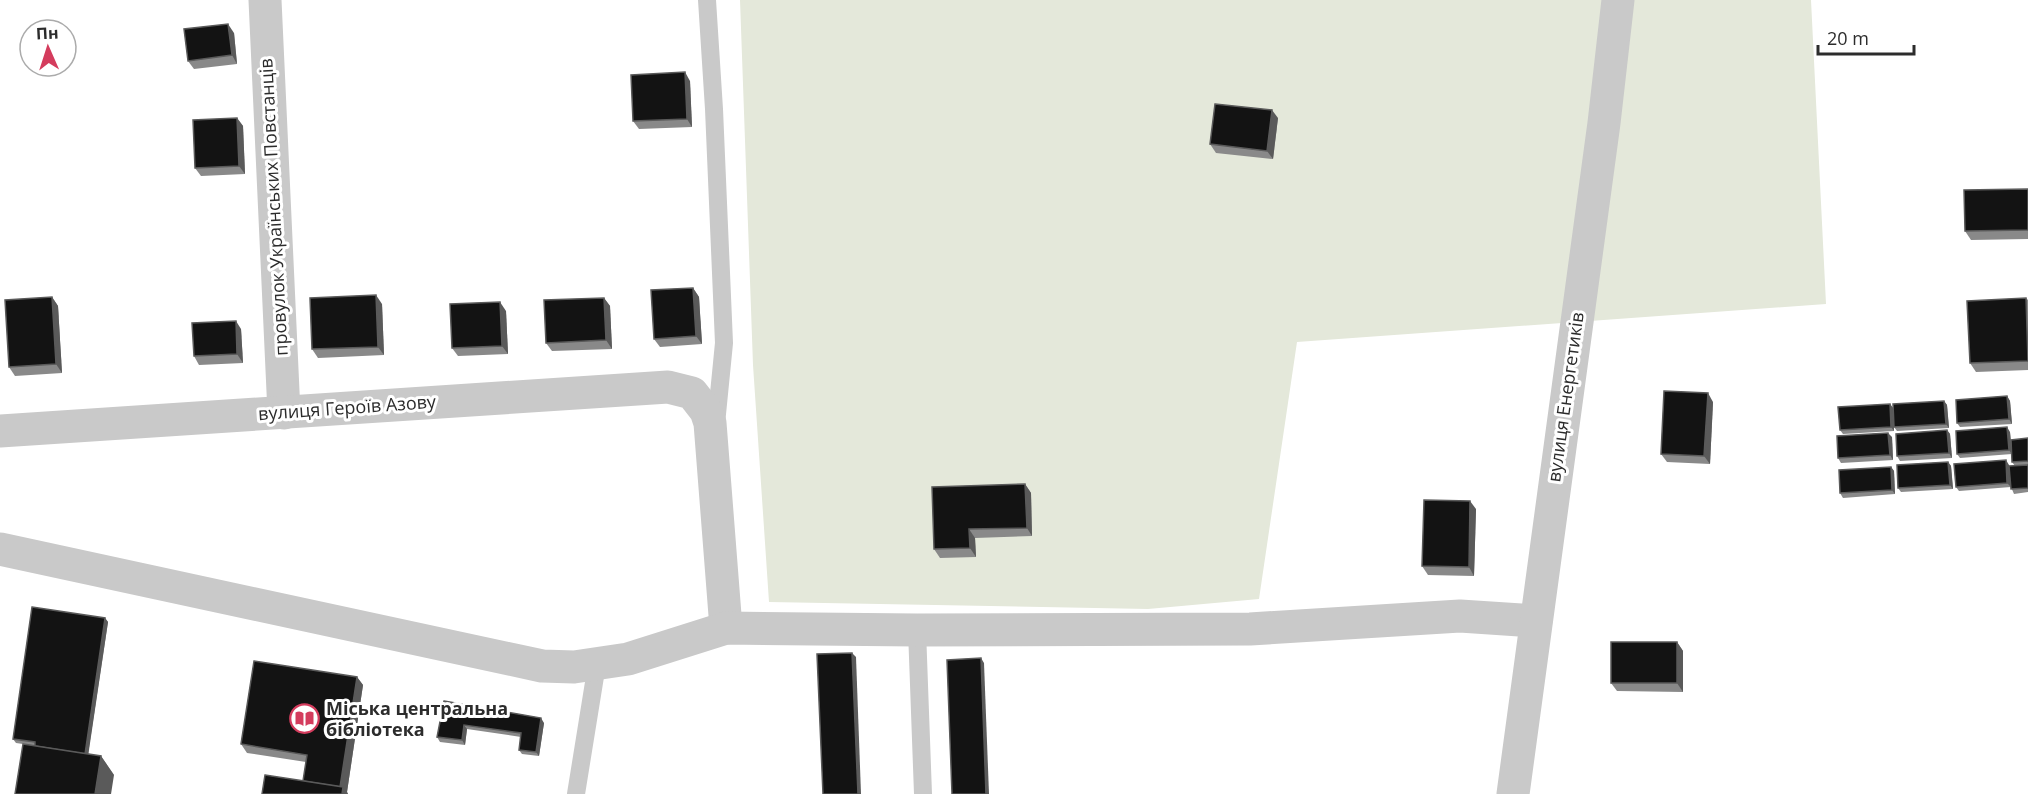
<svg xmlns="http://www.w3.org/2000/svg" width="2028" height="794" viewBox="0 0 2028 794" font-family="'Open Sans',sans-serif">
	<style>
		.green { fill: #e4e8da }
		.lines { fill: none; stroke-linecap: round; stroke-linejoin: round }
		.service { stroke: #c9c9c9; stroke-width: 18 }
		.minor { stroke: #c9c9c9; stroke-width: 33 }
		.tertiary { stroke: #c9c9c9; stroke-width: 33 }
		.wall { fill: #898989 }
		.shaded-wall { fill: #5a5a5a }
		.building { fill: #131313; stroke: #5a5a5a; stroke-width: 1.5 }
		.labels { text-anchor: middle; stroke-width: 6; stroke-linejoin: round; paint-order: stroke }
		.street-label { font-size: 18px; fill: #2c2c2c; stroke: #fff }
		.poi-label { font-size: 18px; font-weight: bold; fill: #2c2c2c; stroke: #fff; text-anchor: start }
	</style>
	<rect width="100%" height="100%" fill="#fff"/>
	<polygon class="green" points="740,0 1811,0 1826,304 1297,342 1259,599 1148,609 769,602 753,365"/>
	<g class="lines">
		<g class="service">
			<polyline points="707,0 714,109 724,343 716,424"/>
			<polyline points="917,630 923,794"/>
			<polyline points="576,794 597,664"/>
		</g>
		<g class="minor">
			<polyline points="265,0 284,413"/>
			<polyline points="0,431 668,387 692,393 706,411 710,423 726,628"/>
			<polyline points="0,549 542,666 574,667 628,659 726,628 917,630 1250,629 1460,616 1536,621"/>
		</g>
		<polyline class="tertiary" points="1513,794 1604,123 1618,0"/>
	</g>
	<g class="wall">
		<polygon points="234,33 237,64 194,69 188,61"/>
		<polygon points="690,81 692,127 639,129 633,121"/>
		<polygon points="237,118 243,126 245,174 201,176 195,168"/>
		<polygon points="1278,118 1273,159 1216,153 1210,144"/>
		<polygon points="2028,189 2028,239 1971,240 1965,231"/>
		<polygon points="693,288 699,297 702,344 660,347 654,339"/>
		<polygon points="52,297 58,306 62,373 15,376 9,367"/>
		<polygon points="604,298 610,306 612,349 552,351 546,343"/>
		<polygon points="2026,298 2028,300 2028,370 1976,372 1970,363"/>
		<polygon points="382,304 384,355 318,358 312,349"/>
		<polygon points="506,311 508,354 458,356 452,348"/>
		<polygon points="241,329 243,363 199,365 194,356"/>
		<polygon points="2007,396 2010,401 2012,424 1960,427 1957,423"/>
		<polygon points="1944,401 1947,405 1949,428 1897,431 1894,427"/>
		<polygon points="1713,402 1710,464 1667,462 1661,454"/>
		<polygon points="1890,404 1893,408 1894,431 1843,434 1840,430"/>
		<polygon points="1947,430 1950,434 1952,458 1900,461 1897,456"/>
		<polygon points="2010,432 2012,454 1960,458 1957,454"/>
		<polygon points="1892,437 1893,460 1841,463 1838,458"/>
		<polygon points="2028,438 2028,492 2014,494 2011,487 1959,491 1956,487 2009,465 2009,466 2015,466 2012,462"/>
		<polygon points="1948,462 1951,466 1953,489 1901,492 1898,488"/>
		<polygon points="1891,467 1894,471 1895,494 1843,498 1840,493"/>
		<polygon points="1025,484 1031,493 1032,536 975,538 976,557 940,558 934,549"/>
		<polygon points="1476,509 1474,576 1428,575 1422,566"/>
		<polygon points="105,618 108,622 88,754 101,756 114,775 23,744 16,743 13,739"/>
		<polygon points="1677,642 1683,651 1683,692 1617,691 1611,683"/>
		<polygon points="357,677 363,685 347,792 348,794 262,794 303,781 306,762 247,753 241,744"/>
		<polygon points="444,701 544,723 539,756 522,754 519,750 521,737 467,729 465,745 440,742 437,737"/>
	</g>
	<g class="shaded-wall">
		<polygon points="228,24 234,33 237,64 232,55"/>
		<polygon points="685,72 690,81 692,127 687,119"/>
		<polygon points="1272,110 1278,118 1273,159 1267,151"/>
		<polygon points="237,118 243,126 245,174 239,166"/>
		<polygon points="693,288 699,297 702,344 696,336"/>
		<polygon points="376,295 382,304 384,355 378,347"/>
		<polygon points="52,297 58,306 62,373 56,364"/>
		<polygon points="604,298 610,306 612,349 606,340"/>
		<polygon points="500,302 506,311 508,354 502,346"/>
		<polygon points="236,321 241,329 243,363 237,354"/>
		<polygon points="1708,393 1713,402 1710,464 1704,456"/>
		<polygon points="2007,396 2010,401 2012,424 2009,419"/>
		<polygon points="1944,401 1947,405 1949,428 1946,424"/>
		<polygon points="1890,404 1893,408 1894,431 1891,427"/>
		<polygon points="2007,427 2010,432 2012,454 2009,450"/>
		<polygon points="1947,430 1950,434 1952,458 1949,453"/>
		<polygon points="1888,433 1892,437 1893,460 1890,455"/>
		<polygon points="2006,460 2009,465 2011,487 2007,483"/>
		<polygon points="1948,462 1951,466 1953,489 1950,485"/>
		<polygon points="1891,467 1894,471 1895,494 1892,490"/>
		<polygon points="1025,484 1031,493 1032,536 1027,528"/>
		<polygon points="1470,501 1476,509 1474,576 1469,567"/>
		<polygon points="969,529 975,538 976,557 970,548"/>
		<polygon points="105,618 108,622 86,770 83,766"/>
		<polygon points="1677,642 1683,651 1683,692 1677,683"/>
		<polygon points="852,653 856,657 861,794 858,794"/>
		<polygon points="981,658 984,663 989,794 986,794"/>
		<polygon points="357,677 363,685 347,792 348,794 339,794"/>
		<polygon points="541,718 544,723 539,756 536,752"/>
		<polygon points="464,725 467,729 465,745 462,740"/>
		<polygon points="101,756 114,775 111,794 95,794"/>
	</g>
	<g class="building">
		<polygon points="228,24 232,55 188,61 184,29"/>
		<polygon points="685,72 687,119 633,121 631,75"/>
		<polygon points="1215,104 1272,110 1267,151 1210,144"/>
		<polygon points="237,118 239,166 195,168 193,120"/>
		<polygon points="2028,189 2028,230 1965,231 1964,190"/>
		<polygon points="693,288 696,336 654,339 651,290"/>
		<polygon points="376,295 378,347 312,349 310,298"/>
		<polygon points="52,297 56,364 9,367 5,300"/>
		<polygon points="604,298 606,340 546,343 544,300"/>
		<polygon points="2026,298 2028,361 1970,363 1967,301"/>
		<polygon points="500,302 502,346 452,348 450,304"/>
		<polygon points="236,321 237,354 194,356 192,323"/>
		<polygon points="1664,391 1708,393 1704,456 1661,454"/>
		<polygon points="2007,396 2009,419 1957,423 1956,400"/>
		<polygon points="1944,401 1946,424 1894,427 1893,404"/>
		<polygon points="1890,404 1891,427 1840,430 1838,407"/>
		<polygon points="2007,427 2009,450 1957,454 1956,431"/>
		<polygon points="1947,430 1949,453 1897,456 1896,434"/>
		<polygon points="1888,433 1890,455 1838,458 1837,436"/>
		<polygon points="2028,438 2028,461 2012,462 2011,440"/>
		<polygon points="2006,460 2007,483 1956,487 1954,464"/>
		<polygon points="1948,462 1950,485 1898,488 1897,465"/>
		<polygon points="2028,465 2028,488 2011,489 2009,466"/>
		<polygon points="1891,467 1892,490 1840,493 1839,470"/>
		<polygon points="1025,484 1027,528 969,529 970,548 934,549 932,487"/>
		<polygon points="1424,500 1470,501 1469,567 1422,566"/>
		<polygon points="32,607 105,618 85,754 35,746 35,742 13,739"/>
		<rect x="1611" y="642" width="66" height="41"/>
		<polygon points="852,653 858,794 823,794 817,654"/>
		<polygon points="981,658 986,794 952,794 947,660"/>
		<polygon points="254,661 357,677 340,787 303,781 307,755 241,744"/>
		<polygon points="444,701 541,718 536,752 519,750 521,733 464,725 462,740 437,737"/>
		<polygon points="23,744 101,756 95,794 15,794"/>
		<polygon points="265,775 343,787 342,794 262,794"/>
	</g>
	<defs>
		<symbol id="library-ring" viewBox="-11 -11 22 22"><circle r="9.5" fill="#fff" stroke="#d43c5d" stroke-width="1.5"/><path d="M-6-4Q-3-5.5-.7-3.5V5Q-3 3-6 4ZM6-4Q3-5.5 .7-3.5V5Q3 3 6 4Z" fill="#d43c5d"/></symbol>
	</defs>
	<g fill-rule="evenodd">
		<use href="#library-ring" x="288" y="702" width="33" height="33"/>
	</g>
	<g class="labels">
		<g class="street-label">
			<text transform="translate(274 207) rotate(-93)" y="6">провулок Українських Повстанців</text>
			<text transform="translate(1566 397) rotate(-82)" y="6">вулиця Енергетиків</text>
			<text transform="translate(347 408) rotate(-4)" y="6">вулиця Героїв Азову</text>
		</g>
		<g class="poi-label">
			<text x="326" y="715">Міська центральна<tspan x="326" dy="21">бібліотека</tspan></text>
		</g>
	</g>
	<g transform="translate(48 48) rotate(357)"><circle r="28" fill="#ffffff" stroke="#ababab" stroke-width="1.5"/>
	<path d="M0-4.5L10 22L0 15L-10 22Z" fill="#d43c5d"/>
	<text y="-9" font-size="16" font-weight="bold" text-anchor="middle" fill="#2c2c2c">Пн</text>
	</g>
	<path d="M1818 45v9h96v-9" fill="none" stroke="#2c2c2c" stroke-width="3"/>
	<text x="1827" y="45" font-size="18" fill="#2c2c2c" stroke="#ffffff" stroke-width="4.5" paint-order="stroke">20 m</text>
</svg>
